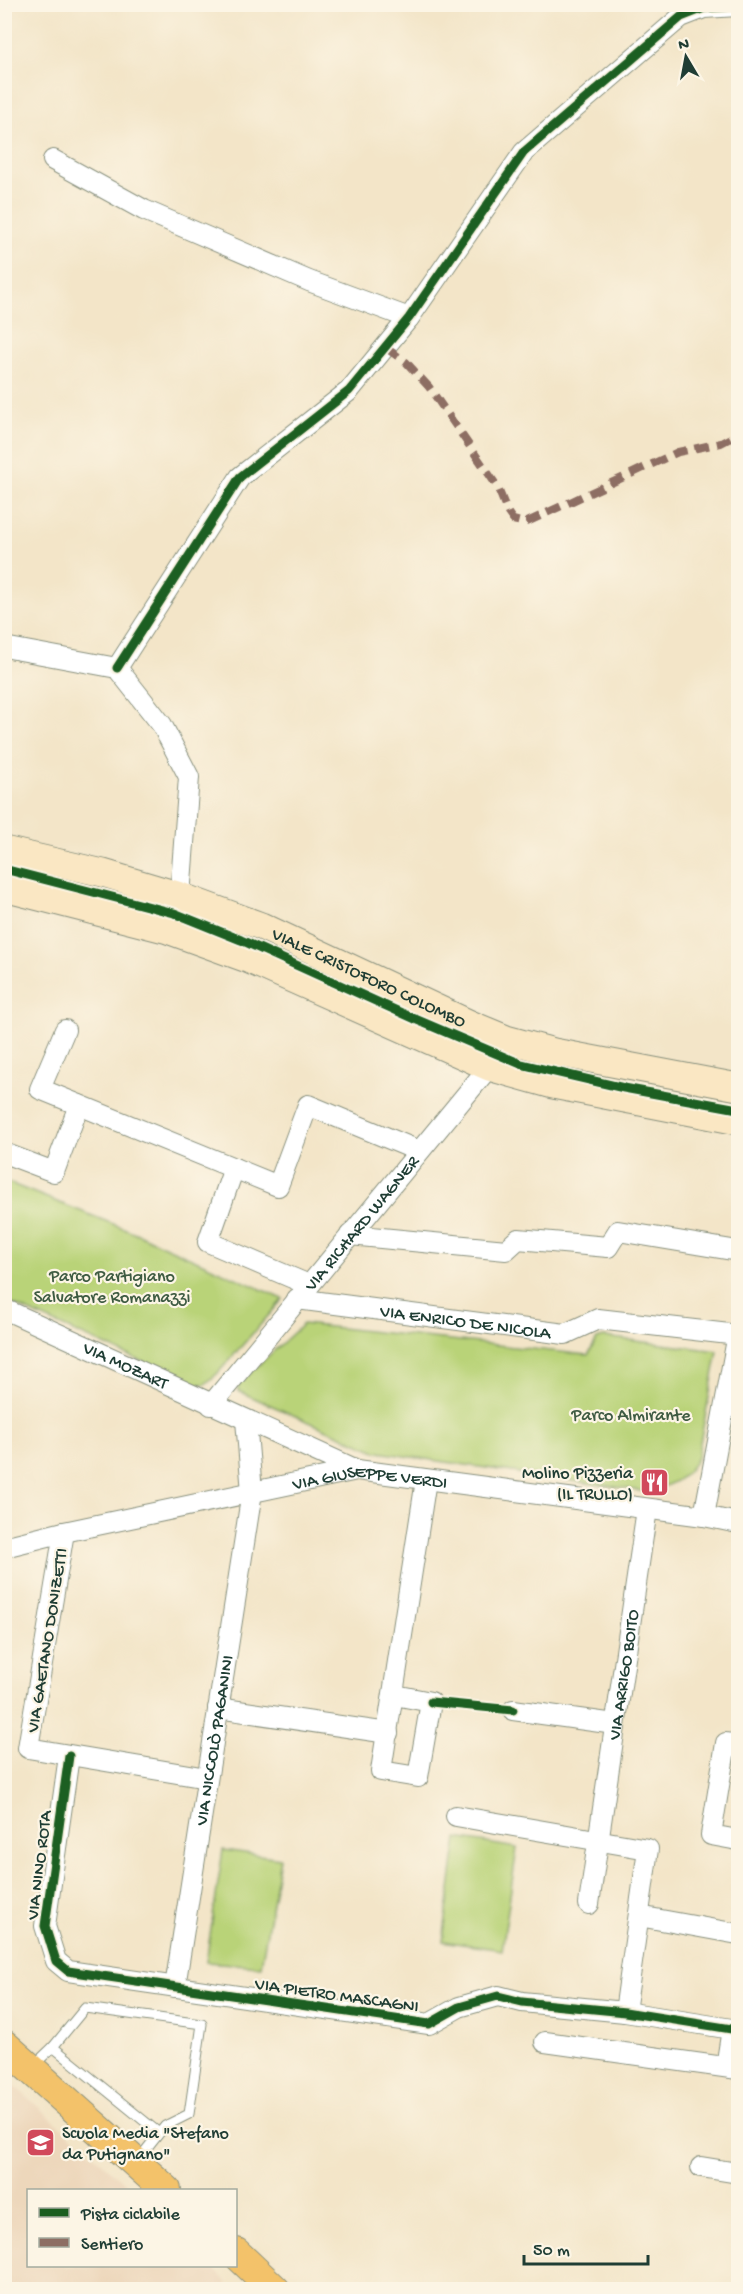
<svg xmlns="http://www.w3.org/2000/svg" width="743" height="2294" viewBox="0 0 743 2294" font-family="'Gochi Hand',sans-serif">
	<style>
		.built { fill: #edd7bb }
		.green { fill: #b9d378; stroke: #6c8856; stroke-width: 1.5 }
		.lines { fill: none; stroke-linecap: round; stroke-linejoin: round }
		.service-casing { stroke: #89917e; stroke-width: 11 }
		.minor-casing { stroke: #89917e; stroke-width: 22 }
		.secondary-casing { stroke: #89917e; stroke-width: 29 }
		.primary-casing { stroke: #89917e; stroke-width: 32 }
		.service { stroke: #fff; stroke-width: 9 }
		.minor { stroke: #fff; stroke-width: 20 }
		.secondary { stroke: #fae7c3; stroke-width: 27 }
		.primary { stroke: #f3c26a; stroke-width: 30 }
		.quiet { stroke: #8d6e63; stroke-width: 8; stroke-dasharray: 15 8; stroke-linecap: butt }
		.cycleway-casing { stroke: #fcf5e5; stroke-width: 13 }
		.cycleway { stroke: #1b5e20; stroke-width: 9 }
		.labels { text-anchor: middle; stroke-width: 4.5; stroke-linejoin: round; paint-order: stroke }
		.street-label { font-size: 18px; fill: #1f3d34; stroke: #fcf5e5 }
		.park-label { font-size: 18px; fill: #3e5b42; stroke: #fcf5e5 }
		.poi-label { font-size: 18px; fill: #1f3d34; stroke: #fcf5e5; text-anchor: end }
	</style>
	<rect width="100%" height="100%" fill="#fcf5e5"/>
	<filter id="ink" filterUnits="userSpaceOnUse"><feTurbulence type="fractalNoise" baseFrequency=".0167" numOctaves="2"/><feDisplacementMap in="SourceGraphic" scale="12" xChannelSelector="R" yChannelSelector="G"/><feConvolveMatrix kernelMatrix="1 2 1 2 8 2 1 2 1" color-interpolation-filters="sRGB"/></filter>
	<filter id="wash" filterUnits="userSpaceOnUse"><feTurbulence type="fractalNoise" baseFrequency=".008" numOctaves="4" result="noise"/><feDisplacementMap in="SourceGraphic" scale="24" xChannelSelector="R" yChannelSelector="G"/><feGaussianBlur stdDeviation="1.35" result="paint"/><feColorMatrix in="noise" values="0 0 0 0 0 0 0 0 0 0 0 0 0 0 0 0 0 1.4 0 .05"/><feComposite in="paint" operator="in"/></filter>
	<g filter="url(#wash)">
		<rect width="100%" height="100%" fill="#f3e5c8"/>
		<polygon class="built" points="12,2084 133,2190 28,2190 28,2266 211,2266 228,2283 219,2290 5,2289 4,2093"/>
		<g class="green">
			<polygon points="4,1181 131,1231 283,1299 217,1374 205,1384 195,1385 5,1301"/>
			<path d="M303,1324L588,1355L597,1339L604,1337L718,1351L697,1458C684,1481 672,1484 648,1492L378,1452L238,1391V1384Z"/>
			<polygon points="457,1838 517,1848 502,1950 443,1941"/>
			<polygon points="223,1850 280,1858 261,1966 206,1962"/>
		</g>
	</g>
	<g filter="url(#ink)">
		<g class="lines">
			<defs>
				<g id="service">
					<polyline points="33,2066 53,2047"/>
					<polyline points="138,2160 165,2126 189,2114 202,2024 85,2008 53,2047 159,2133"/>
				</g>
				<g id="minor">
					<polyline points="53,160 144,210 309,281 409,318"/>
					<polyline points="4,647 117,668 162,725 189,777 180,896 168,930"/>
					<polyline points="117,668 240,477 349,391 409,318 524,152 681,17 704,8 738,6"/>
					<polyline points="65,1030 40,1089 278,1186 308,1105 419,1151"/>
					<polyline points="4,1153 54,1172 79,1105"/>
					<polyline points="234,1168 208,1242 309,1285"/>
					<polyline points="350,1235 506,1250 518,1239 608,1247 618,1231 738,1251"/>
					<path id="s1" d="M297,1299L565,1334L598,1319L738,1335"/>
					<path id="s2" d="M4,1309L357,1470"/>
					<path id="s3" d="M211,1405L498,1056L506,1039"/>
					<polyline points="704,1516 738,1334"/>
					<polyline points="64,1532 28,1748 207,1778"/>
					<path id="s4" d="M4,1547L64,1532L357,1470L704,1516L738,1523"/>
					<polyline points="395,1695 431,1702 418,1777 381,1771 426,1480"/>
					<polyline points="218,1708 388,1733"/>
					<polyline points="513,1710 615,1724"/>
					<polyline points="738,1745 726,1743 711,1835 738,1840"/>
					<polyline points="69,1756 45,1926 56,1961 68,1971 429,2024 459,2007 498,1996 522,2002 625,2012 738,2030"/>
					<polyline points="456,1816 648,1849 625,2012"/>
					<path id="s5" d="M589,1904L647,1509"/>
					<polyline points="639,1916 738,1934"/>
					<path id="s6" d="M175,1987L252,1492L246,1420"/>
					<polyline points="545,2042 738,2069"/>
					<polyline points="726,2067 732,2029"/>
					<polyline points="701,2167 738,2173"/>
				</g>
				<g id="secondary">
					<path id="s7" d="M4,850L103,873L180,896L261,926L470,1024L506,1039L554,1052L738,1087"/>
					<polyline points="4,888 168,930 245,958 489,1067 553,1085 738,1121"/>
				</g>
				<g id="primary">
					<polyline points="4,2045 166,2190"/>
					<polyline points="236,2253 275,2290"/>
				</g>
			</defs>
			<use href="#service" class="service-casing"/>
			<use href="#minor" class="minor-casing"/>
			<use href="#secondary" class="secondary-casing"/>
			<use href="#primary" class="primary-casing"/>
			<use href="#service" class="service"/>
			<use href="#minor" class="minor"/>
			<use href="#secondary" class="secondary"/>
			<use href="#primary" class="primary"/>
			<polyline class="quiet" points="386,348 406,362 429,387 497,486 508,513 513,520 525,523 678,452 721,443 738,434"/>
			<defs>
				<g id="cycleway">
					<polyline points="117,668 240,477 349,391 409,318 524,152 681,17 704,8 738,6"/>
					<polyline points="4,869 174,913 241,940 415,1019 521,1064 624,1088 738,1109"/>
					<polyline points="431,1702 513,1710"/>
					<polyline points="69,1756 45,1926 56,1961 68,1971 429,2024 459,2007 498,1996 522,2002 625,2012 738,2030"/>
				</g>
			</defs>
			<use href="#cycleway" class="cycleway-casing"/>
			<use href="#cycleway" class="cycleway"/>
		</g>
	</g>
	<defs>
		<symbol id="restaurant-square" viewBox="-11 -11 22 22"><rect x="-9" y="-9" width="18" height="18" rx="4" fill="#d1495b" stroke="#fcf5e5"/><path d="M-5-6h1v4h1v-4h1v4h1v-4h1v5L-1.5 .5V6h-2V.5L-5-1ZM5-6V6H3V1.5H1.5Q1.5-4 5-6Z" fill="#fff"/></symbol>
		<symbol id="school-square" viewBox="-11 -11 22 22"><rect x="-9" y="-9" width="18" height="18" rx="4" fill="#d1495b" stroke="#fcf5e5"/><path d="M0-5L7-2L0 1L-7-2ZM-4 1L0 2.5L4 1V4Q0 6-4 4Z" fill="#fff"/></symbol>
	</defs>
	<g fill-rule="evenodd">
		<use href="#restaurant-square" x="638" y="1466" width="33" height="33"/>
		<use href="#school-square" x="24" y="2126" width="33" height="33"/>
	</g>
	<g class="labels">
		<g class="street-label">
			<text dy="6" stroke="none"><textPath href="#s7" startOffset="388">VIALE CRISTOFORO COLOMBO</textPath></text>
			<text dy="6" stroke="none"><textPath href="#s3" startOffset="236">VIA RICHARD WAGNER</textPath></text>
			<text dy="6" stroke="none"><textPath href="#s1" startOffset="170">VIA ENRICO DE NICOLA</textPath></text>
			<text dy="6" stroke="none"><textPath href="#s2" startOffset="134">VIA MOZART</textPath></text>
			<text dy="6" stroke="none"><textPath href="#s4" startOffset="374">VIA GIUSEPPE VERDI</textPath></text>
			<text transform="translate(46 1640) rotate(-81)" y="6">VIA GAETANO DONIZETTI</text>
			<text dy="6" stroke="none"><textPath href="#s5" startOffset="232">VIA ARRIGO BOITO</textPath></text>
			<text dy="6" stroke="none"><textPath href="#s6" startOffset="250">VIA NICCOLÒ PAGANINI</textPath></text>
			<text transform="translate(38 1865) rotate(-83)" y="6">VIA NINO ROTA</text>
			<text transform="translate(337 1994) rotate(8)" y="6">VIA PIETRO MASCAGNI</text>
		</g>
		<g class="park-label">
			<text x="112" y="1281">Parco Partigiano<tspan x="112" dy="21">Salvatore Romanazzi</tspan></text>
			<text x="631" y="1420">Parco Almirante</text>
		</g>
		<g class="poi-label">
			<text x="633" y="1478">Molino Pizzeria<tspan x="633" dy="21">(IL TRULLO)</tspan></text>
			<text x="62" y="2138" text-anchor="start">Scuola Media "Stefano<tspan x="62" dy="21">da Putignano"</tspan></text>
		</g>
	</g>
	<rect width="743" height="2294" fill="none" stroke="#fcf5e5" stroke-width="24"/>
	<rect x="27" y="2189" width="210" height="78" fill="#fcf5e5" stroke="#a4ab9e" stroke-width="1.5"/>
	<rect x="39" y="2208" width="30" height="9" fill="#1b5e20" stroke="#a4ab9e" stroke-width="1.5"/>
	<text x="81" y="2219" font-size="18" fill="#1f3d34">Pista ciclabile</text>
	<rect x="39" y="2238" width="30" height="9" fill="#8d6e63" stroke="#a4ab9e" stroke-width="1.5"/>
	<text x="81" y="2249" font-size="18" fill="#1f3d34">Sentiero</text>
	<g transform="translate(686 57) rotate(350)" stroke="#fcf5e5" stroke-width="4.5" paint-order="stroke">
	<path d="M0-4.5L10 22L0 15L-10 22Z" fill="#1f3d34"/>
	<text y="-9" font-size="16" font-weight="bold" text-anchor="middle" fill="#1f3d34">N</text>
	</g>
	<path d="M524 2255v9h124v-9" fill="none" stroke="#1f3d34" stroke-width="3"/>
	<text x="533" y="2255" font-size="18" fill="#1f3d34" stroke="#fcf5e5" stroke-width="4.5" paint-order="stroke">50 m</text>
</svg>
